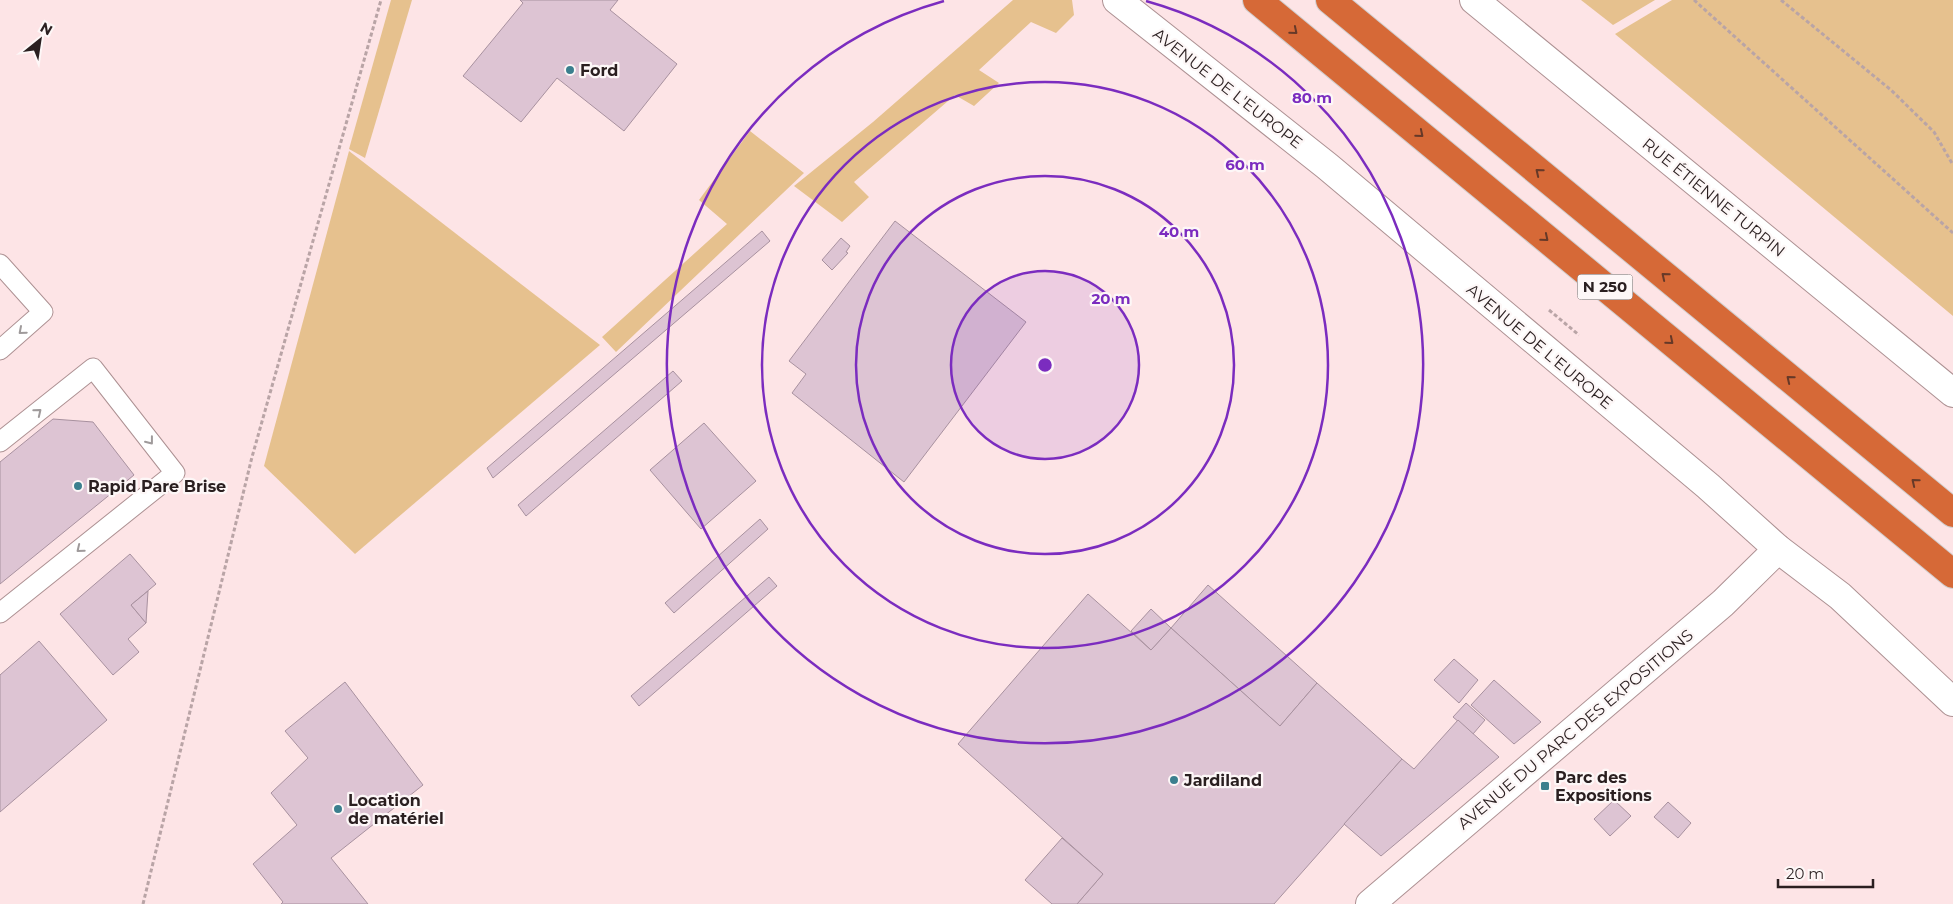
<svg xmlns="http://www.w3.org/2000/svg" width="1953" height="904" viewBox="0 0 1953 904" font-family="Montserrat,sans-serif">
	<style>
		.green { fill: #e6c18e }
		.building { fill: #ddc4d3; stroke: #a8919f }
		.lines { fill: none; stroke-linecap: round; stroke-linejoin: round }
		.lane-casing { stroke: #ad9193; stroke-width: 21 }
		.street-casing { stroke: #ad9193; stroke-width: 30 }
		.highway-casing { stroke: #d0cece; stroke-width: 30 }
		.path { stroke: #b9a4a6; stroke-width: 3; stroke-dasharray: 4 2.5; stroke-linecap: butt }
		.lane { stroke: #fff; stroke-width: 19 }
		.street { stroke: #fff; stroke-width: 28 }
		.highway { stroke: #d66937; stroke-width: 28 }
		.oneway { stroke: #663928 }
		.oneway2 { stroke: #9f9a9b }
		.ring { fill: none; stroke: #7b2cbf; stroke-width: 2.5 }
		.poi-dot { fill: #3b7f8e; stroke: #fdf7f7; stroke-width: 2 }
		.labels { text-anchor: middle; stroke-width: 4.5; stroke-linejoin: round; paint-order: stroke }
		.shield { fill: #fdf7f7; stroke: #696060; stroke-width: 1 }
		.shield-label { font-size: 15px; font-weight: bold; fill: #2a1f20 }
		.poi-label { font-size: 16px; font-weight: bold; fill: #2a1f20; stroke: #fdf7f7; text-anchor: start }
		.street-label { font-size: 16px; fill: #2a1f20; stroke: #fdf7f7 }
		.centre { fill: #7b2cbf; stroke: #fdf7f7; stroke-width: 2.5 }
		.ring-label { font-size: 15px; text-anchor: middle; font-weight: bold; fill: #7b2cbf; stroke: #fdf7f7; stroke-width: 4.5; stroke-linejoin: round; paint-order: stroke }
	</style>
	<rect width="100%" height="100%" fill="#fde4e6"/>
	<g class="green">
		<polygon points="391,0 412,0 365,158 349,149"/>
		<polygon points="1013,0 1072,0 1074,15 1056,33 1031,22 979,70 999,83 974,106 955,95 854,182 869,197 842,222 794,186 873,122"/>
		<polygon points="1581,0 1655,0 1613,25"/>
		<polygon points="1672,0 1953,0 1953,316 1615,34"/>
		<polygon points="750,131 804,173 616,352 602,337 727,224 699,200"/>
		<polygon points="349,151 600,345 355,554 264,466"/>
	</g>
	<g class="building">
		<polygon points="520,0 618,0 610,10 677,64 624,131 557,78 521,122 463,76 523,3"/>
		<polygon points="895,221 1026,322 904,482 792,393 806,374 789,361"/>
		<polygon points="762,231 770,241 493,478 487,468"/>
		<polygon points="841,238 850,246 846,252 848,253 832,270 822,260"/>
		<polygon points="673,371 682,381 526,516 518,505"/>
		<polygon points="53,419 93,422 134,475 0,584 0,462"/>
		<polygon points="704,423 756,481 701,529 650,470"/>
		<polygon points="760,519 768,529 674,613 665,603"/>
		<polygon points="130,554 156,584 131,605 146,623 128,639 139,652 113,675 60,614"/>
		<polygon points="769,577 777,586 639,706 631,696"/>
		<polygon points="1208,585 1317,683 1280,726 1171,628"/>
		<polygon points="148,591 146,623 131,605"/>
		<polygon points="1088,594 1151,650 1171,628 1280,726 1317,683 1402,759 1274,904 1077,904 1103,874 958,744"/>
		<polygon points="1151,609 1171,628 1151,650 1131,631"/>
		<polygon points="39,641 107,720 0,812 0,675"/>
		<polygon points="1454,659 1478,680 1459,703 1434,680"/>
		<polygon points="1494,680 1541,722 1514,744 1471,705"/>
		<polygon points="345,682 423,785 331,858 368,904 281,904 283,902 253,864 297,825 271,793 308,758 285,731"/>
		<polygon points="1466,703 1485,720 1473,734 1453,717"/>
		<polygon points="1458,720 1499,757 1381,856 1344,824 1402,759 1414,769"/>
		<polygon points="1614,800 1631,816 1610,836 1594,819"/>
		<polygon points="1668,802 1691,823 1678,838 1654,817"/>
		<polygon points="1062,838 1103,874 1077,904 1052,904 1025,880"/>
	</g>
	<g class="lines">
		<defs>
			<g id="lane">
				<polyline points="0,264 43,312 0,350"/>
				<polyline points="0,442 93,368 175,473 0,613"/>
			</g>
			<g id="street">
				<polyline points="1117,0 1327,166 1708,486 1778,549 1840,596 1953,702"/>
				<polyline points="1474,0 1953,393"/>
				<polyline points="1370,904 1723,603 1778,549"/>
			</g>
			<g id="highway">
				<polyline points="1257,0 1953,574"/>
				<polyline points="1330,0 1953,513"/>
			</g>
		</defs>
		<use href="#lane" class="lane-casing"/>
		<use href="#street" class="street-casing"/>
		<use href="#highway" class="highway-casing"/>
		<g class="path">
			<polyline points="1694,0 1953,233"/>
			<polyline points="1781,0 1891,90 1934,132 1953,165"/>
			<polyline points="1549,310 1579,335"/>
			<polyline points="143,904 252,457 381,0"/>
		</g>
		<use href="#lane" class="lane"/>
		<use href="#street" class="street"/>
		<use href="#highway" class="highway"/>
	</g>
	<defs><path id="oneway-chevron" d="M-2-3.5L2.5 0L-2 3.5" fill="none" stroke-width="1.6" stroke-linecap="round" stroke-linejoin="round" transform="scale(1.25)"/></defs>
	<g class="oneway">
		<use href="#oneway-chevron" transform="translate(1294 31) rotate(40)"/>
		<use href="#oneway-chevron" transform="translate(1420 134) rotate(40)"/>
		<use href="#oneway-chevron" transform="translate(1539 172) rotate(-141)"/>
		<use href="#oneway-chevron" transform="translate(1545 238) rotate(40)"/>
		<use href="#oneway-chevron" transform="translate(1665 276) rotate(-141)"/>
		<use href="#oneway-chevron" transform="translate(1670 341) rotate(40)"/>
		<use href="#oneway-chevron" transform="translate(1790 379) rotate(-141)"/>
		<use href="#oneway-chevron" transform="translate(1915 482) rotate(-141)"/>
	</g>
	<g class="oneway2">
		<use href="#oneway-chevron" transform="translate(22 331) rotate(139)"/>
		<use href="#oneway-chevron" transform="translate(38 412) rotate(-39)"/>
		<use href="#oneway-chevron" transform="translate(150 441) rotate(52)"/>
		<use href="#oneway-chevron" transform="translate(80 549) rotate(141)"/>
	</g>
	<circle cx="1045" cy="365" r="94" fill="#7b2cbf" fill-opacity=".12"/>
	<g class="ring">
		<circle cx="1045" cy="365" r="94"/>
		<circle cx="1045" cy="365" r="189"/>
		<circle cx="1045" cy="365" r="283"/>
		<path d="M1146 1A378 378 0 1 1 944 1"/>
	</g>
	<g class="poi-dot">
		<circle cx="570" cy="70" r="5"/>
		<circle cx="78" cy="486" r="5"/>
		<circle cx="1174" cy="780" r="5"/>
		<rect x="1540" y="781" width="10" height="10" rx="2.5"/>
		<circle cx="338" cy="809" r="5"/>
	</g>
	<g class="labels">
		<rect class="shield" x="1577.5" y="274.5" width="55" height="25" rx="4"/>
		<g class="shield-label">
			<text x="1605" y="292">N 250</text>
		</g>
		<g class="poi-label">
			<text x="580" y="76">Ford</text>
			<text x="88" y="492">Rapid Pare Brise</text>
			<text x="1555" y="783">Parc des<tspan x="1555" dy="18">Expositions</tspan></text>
			<text x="1184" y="786">Jardiland</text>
			<text x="348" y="806">Location<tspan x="348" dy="18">de matériel</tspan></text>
		</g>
		<g class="street-label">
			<text transform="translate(1228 88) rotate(38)" y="6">AVENUE DE L'EUROPE</text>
			<text transform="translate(1714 197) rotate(39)" y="6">RUE ÉTIENNE TURPIN</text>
			<text transform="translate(1540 346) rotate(40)" y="6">AVENUE DE L'EUROPE</text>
			<text transform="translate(1575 729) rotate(-40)" y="6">AVENUE DU PARC DES EXPOSITIONS</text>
		</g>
	</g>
	<circle cx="1045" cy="365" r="8" class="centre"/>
	<g class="ring-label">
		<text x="1312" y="103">80 m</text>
		<text x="1245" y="170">60 m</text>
		<text x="1179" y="237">40 m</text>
		<text x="1111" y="304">20 m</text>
	</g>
	<g transform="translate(40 40) rotate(30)" stroke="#fdf7f7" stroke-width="4" paint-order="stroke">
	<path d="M0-4L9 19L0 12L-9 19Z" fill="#2a1f20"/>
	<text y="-8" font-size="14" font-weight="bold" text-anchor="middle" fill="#2a1f20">N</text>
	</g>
	<path d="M1778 879v8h95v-8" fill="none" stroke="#2a1f20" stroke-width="2.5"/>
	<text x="1786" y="879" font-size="15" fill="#2a1f20" stroke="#fdf7f7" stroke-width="4" paint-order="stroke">20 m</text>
</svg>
